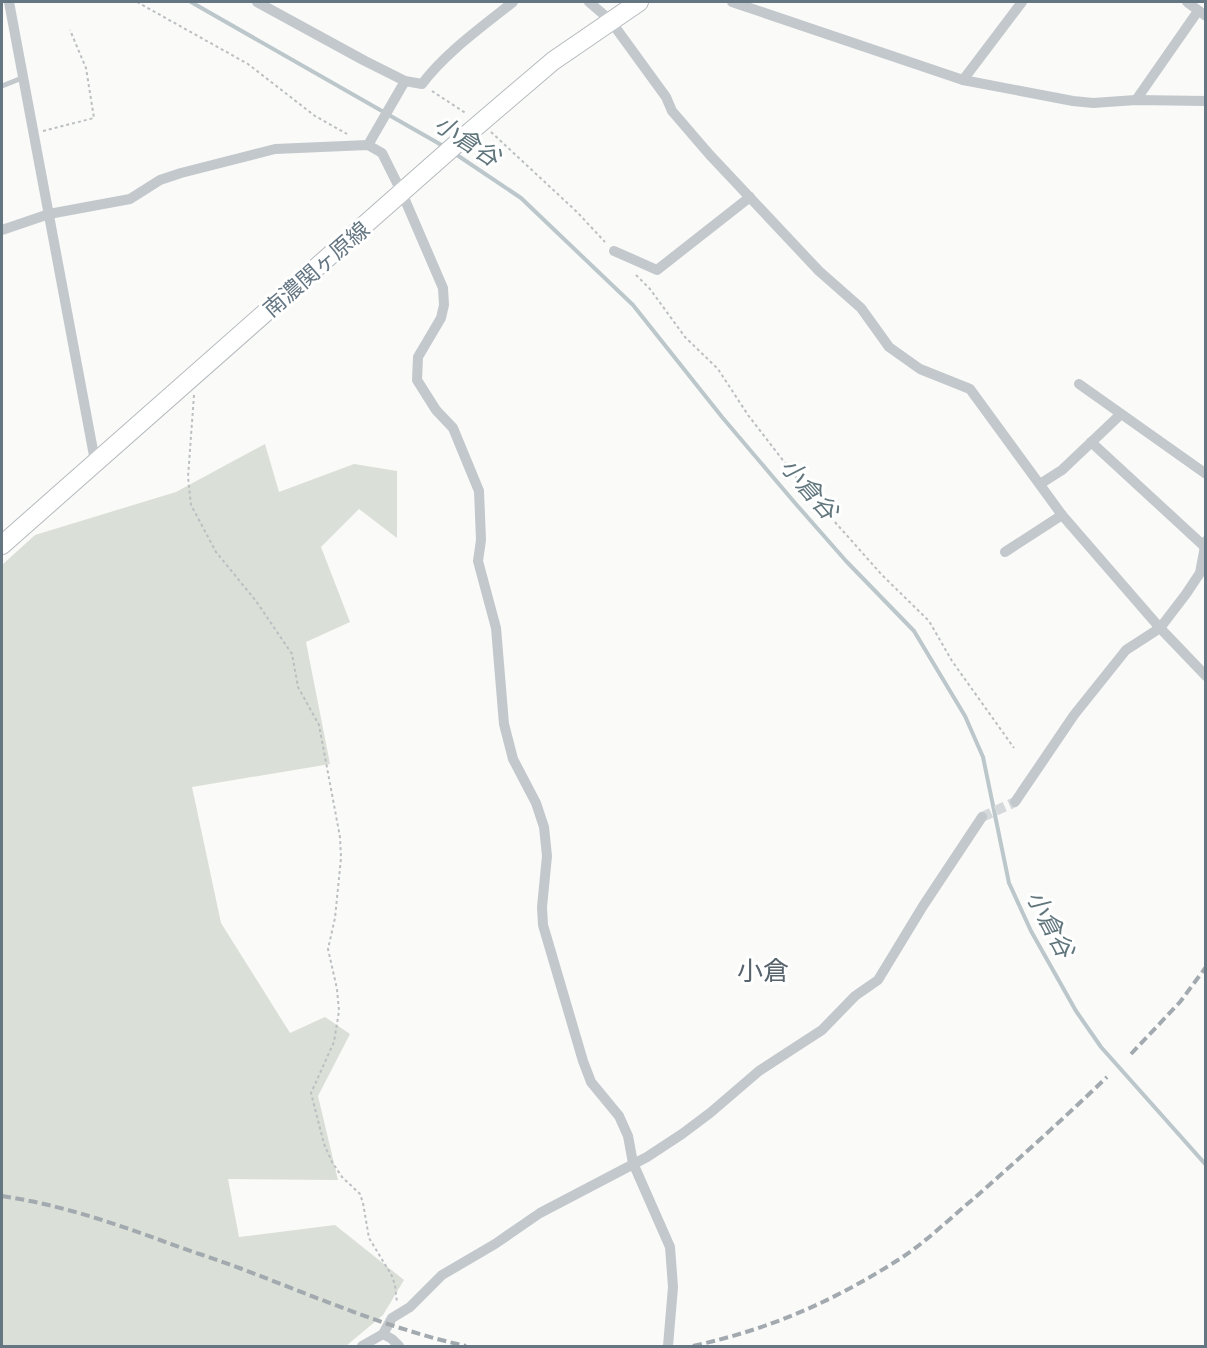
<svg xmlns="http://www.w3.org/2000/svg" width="1207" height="1348" viewBox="0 0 1207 1348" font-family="Jost,'Noto Sans JP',sans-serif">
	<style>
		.green { fill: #dadfd7 }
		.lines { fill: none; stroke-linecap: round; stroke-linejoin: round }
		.stream { stroke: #bbc7cb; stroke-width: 4 }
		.street-tunnel { stroke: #d5d9db; stroke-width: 10; stroke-dasharray: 10 5; stroke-linecap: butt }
		.primary-casing { stroke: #b5babe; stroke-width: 20 }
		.path { stroke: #bbbfc2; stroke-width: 2; stroke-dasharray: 3 3; stroke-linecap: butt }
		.lane { stroke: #c3c8cc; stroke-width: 5 }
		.street { stroke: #c3c8cc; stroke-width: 10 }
		.primary { stroke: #fff; stroke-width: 18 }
		.rail { stroke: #a2aab0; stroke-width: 4; stroke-dasharray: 9 4.5; stroke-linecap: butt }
		.labels { text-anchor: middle; stroke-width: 6; stroke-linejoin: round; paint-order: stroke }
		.street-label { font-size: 22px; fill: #657683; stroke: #fff }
		.water-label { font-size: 24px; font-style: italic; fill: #60757c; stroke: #fff }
		.quarter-label { font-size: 26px; fill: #57646e; stroke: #fff }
	</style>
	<rect width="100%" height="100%" fill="#fafaf8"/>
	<polygon class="green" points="265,444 279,492 354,464 397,471 397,538 359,509 321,547 350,622 306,642 330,764 192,787 221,923 290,1033 325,1017 350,1034 318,1096 338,1180 228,1179 239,1237 335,1225 404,1280 383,1315 346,1346 2,1346 2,565 35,535 176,492"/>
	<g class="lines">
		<g class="stream">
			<polyline points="191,2 445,147"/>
			<polyline points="454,153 521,198 633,305 722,417 795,503 846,561 914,631 965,716 983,757 1009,883 1031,931 1076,1011 1101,1047 1206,1165"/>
		</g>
		<polyline class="street-tunnel" points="982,817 1015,802"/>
		<defs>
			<polyline id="primary" points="2,545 471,131 553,61 639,2"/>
		</defs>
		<use href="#primary" class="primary-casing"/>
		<g class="path">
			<polyline points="137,2 248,64 315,116 347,134"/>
			<polyline points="432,91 467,114"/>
			<polyline points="43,131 94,118 86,68 70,30"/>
			<polyline points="491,132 577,212 605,242"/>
			<polyline points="636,275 650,289 685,337 718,369 748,415 802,485 882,575 929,621 952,661 1014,748"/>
			<polyline points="194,395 188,477 191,505 216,552 256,601 292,654 298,687 319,725 340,837 341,858 335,918 328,949 337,989 339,1011 334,1042 311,1093 324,1144 332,1162 342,1177 360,1194 363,1203 369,1238 392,1276 395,1285 397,1303"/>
		</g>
		<polyline class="lane" points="2,86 22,78"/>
		<g class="street">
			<polyline points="9,2 95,461"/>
			<path d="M257,2L365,61L405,81L422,84C445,53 483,26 513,2"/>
			<polyline points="589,2 610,20 666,97 672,111 709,154 819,271 861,308 889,347 920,369 970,389 1062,515 1160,628 1206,676"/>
			<polyline points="732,2 963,80 1073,101 1093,103 1136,100 1206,101"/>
			<polyline points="1187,2 1206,16"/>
			<polyline points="963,80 1022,2"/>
			<polyline points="1136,100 1198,11"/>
			<polyline points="368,145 405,81"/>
			<polyline points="2,230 49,214 130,199 160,180 181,173 275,149 368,145 382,153 402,193 443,288 444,305 441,318 418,357 417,380 436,410 453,428 479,491 481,540 478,561 496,628 504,724 513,759 536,803 544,827 547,856 542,907 543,925 583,1061 591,1082 619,1116 628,1136 633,1163 670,1247 673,1287 668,1346"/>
			<polyline points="614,251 657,270 750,197"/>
			<polyline points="1079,384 1206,474"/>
			<polyline points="1091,442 1205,547"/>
			<polyline points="1040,484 1062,470 1121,414"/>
			<polyline points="1005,552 1062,515"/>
			<polyline points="1015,802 1074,715 1126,650 1160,628 1186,594 1200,573 1206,541"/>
			<polyline points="383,1334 392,1339 399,1346"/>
			<polyline points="362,1346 383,1334 392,1318 410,1307 442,1275 495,1244 540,1213 647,1157 682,1134 710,1113 759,1071 822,1030 855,996 878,980 923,906 982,817"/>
		</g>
		<use href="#primary" class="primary"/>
		<g class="rail">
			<polyline points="1131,1054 1180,1002 1206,967"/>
			<path d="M2,1196C56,1204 108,1221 160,1240C187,1250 215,1259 242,1269C316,1297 389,1329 466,1346"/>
			<path d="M693,1346C770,1329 832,1302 898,1260C925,1243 948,1220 972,1200C1018,1160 1063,1119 1107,1077"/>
		</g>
	</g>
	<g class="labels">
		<g class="street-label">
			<text transform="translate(316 269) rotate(-41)" y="8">南濃関ヶ原線</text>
		</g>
		<g class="water-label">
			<text transform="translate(467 141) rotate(33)" y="8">小倉谷</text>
			<text transform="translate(809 489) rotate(49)" y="8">小倉谷</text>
			<text transform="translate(1050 924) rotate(62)" y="8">小倉谷</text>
		</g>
		<g class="quarter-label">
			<text x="763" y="980">小倉</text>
		</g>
	</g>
	<rect width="1207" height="1348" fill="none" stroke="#657683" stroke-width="6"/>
</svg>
